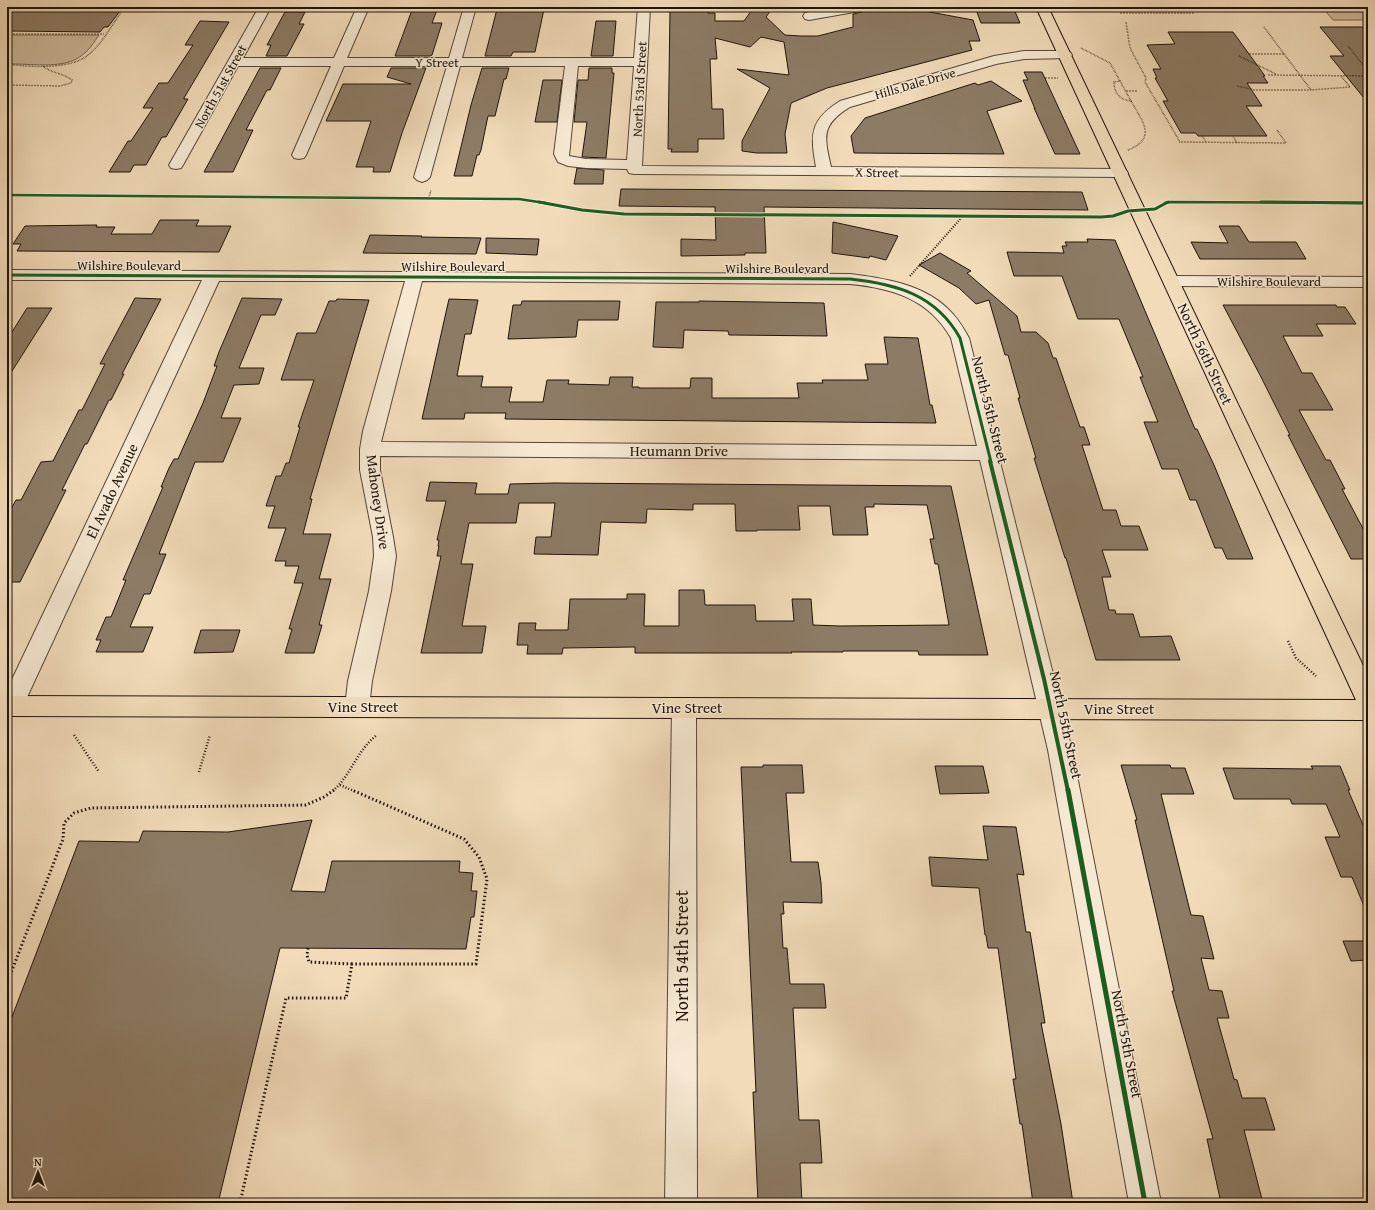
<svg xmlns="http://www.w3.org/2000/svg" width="1375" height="1210" viewBox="0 0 1375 1210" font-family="'Gentium Book Plus',serif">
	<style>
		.green { fill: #cdb99b; stroke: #766653 }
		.building { fill: #8d7b65; stroke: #20140b }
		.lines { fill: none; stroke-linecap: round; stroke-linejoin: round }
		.minor-casing { stroke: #544636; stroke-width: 2 }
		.major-casing { stroke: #20140b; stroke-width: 2 }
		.path-far3 { stroke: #20140b; stroke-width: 1.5; stroke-dasharray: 0.5 1; stroke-linecap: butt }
		.path-far2 { stroke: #20140b; stroke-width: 2; stroke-dasharray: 1 1.5; stroke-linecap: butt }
		.path-far1 { stroke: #20140b; stroke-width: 2.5; stroke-dasharray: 1 2; stroke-linecap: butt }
		.path { stroke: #20140b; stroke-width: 3; stroke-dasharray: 1.5 2.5; stroke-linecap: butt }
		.minor { fill: #f6e8d2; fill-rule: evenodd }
		.major { fill: #f1dbb9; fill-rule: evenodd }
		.cycleway-far3-casing { stroke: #f6e8d2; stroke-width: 4 }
		.cycleway-far2-casing { stroke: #f6e8d2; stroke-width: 5 }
		.cycleway-far1-casing { stroke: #f6e8d2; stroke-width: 6 }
		.cycleway-casing { stroke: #f6e8d2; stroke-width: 8 }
		.cycleway-far3 { stroke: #1b5e20; stroke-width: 2.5 }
		.cycleway-far2 { stroke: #1b5e20; stroke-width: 3 }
		.cycleway-far1 { stroke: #1b5e20; stroke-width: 4 }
		.cycleway { stroke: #1b5e20; stroke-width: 5 }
		.labels { text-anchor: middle; stroke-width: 3; stroke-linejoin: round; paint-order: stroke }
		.far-street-label { font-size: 13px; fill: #20140b; stroke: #f6e8d2 }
		.street-label { font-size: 15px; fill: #20140b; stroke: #f6e8d2 }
		.near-street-label { font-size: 18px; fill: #20140b; stroke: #f6e8d2 }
	</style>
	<rect width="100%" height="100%" fill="#f1dbb9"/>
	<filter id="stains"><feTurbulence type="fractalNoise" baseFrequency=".005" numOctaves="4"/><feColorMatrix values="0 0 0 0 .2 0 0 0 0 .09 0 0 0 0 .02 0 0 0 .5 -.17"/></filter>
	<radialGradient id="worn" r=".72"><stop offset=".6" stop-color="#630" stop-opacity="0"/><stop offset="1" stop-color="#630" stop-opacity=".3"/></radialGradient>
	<g class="green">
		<polygon points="1322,7 1368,7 1368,20 1333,20"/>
		<path d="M7,35H99C94,42 89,51 81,56C64,69 34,64 14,64L7,63Z"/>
	</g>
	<g class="building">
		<polygon points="7,7 123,7 108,27 104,27 100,32 7,31"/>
		<polygon points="692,7 708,7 708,13 715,13 715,21 744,21 754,7 773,7 766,17 785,35 801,36 818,36 853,27 853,14 866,11 869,7 919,7 919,10 973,20 980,41 969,41 972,50 827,88 791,103 785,134 787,153 757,153 742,151 742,141 770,88 737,69 789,75 784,42 761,37 750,47 715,38 717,59 710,59 712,109 723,109 724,139 698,139 698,152 671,152 672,149 668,149 670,9 692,9"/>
		<polygon points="975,7 1013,7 1020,23 981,23"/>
		<polygon points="497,9 544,9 535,52 513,52 511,56 485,56"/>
		<polygon points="412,10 437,10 432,23 442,23 432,55 430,56 395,56"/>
		<polygon points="285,12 305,12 299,24 304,24 287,56 266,56 271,45 267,45"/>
		<polygon points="200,21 229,22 184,98 184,99 188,99 166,137 162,137 146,165 134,165 130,172 109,172 128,141 131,141 153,108 143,108 159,83 168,83 193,45 185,45"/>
		<polygon points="596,21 616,21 613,56 591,56"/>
		<polygon points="1320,27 1368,27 1368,103 1330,56 1344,56"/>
		<polygon points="1168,32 1233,32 1265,76 1263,76 1268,83 1247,83 1262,106 1246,106 1267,136 1198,136 1196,133 1181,133 1163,101 1168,101 1155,78 1157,78 1153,69 1161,69 1147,45 1175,44"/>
		<polygon points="260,68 281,68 270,90 267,90 246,130 253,130 233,172 204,172"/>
		<polygon points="391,68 426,68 402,133 390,172 373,172 374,167 356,167 371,121 326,121 343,84 411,84 387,77"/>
		<polygon points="482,68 509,68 506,79 504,79 495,116 488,116 481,150 479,155 477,155 472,176 454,176 471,105"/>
		<polygon points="589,68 612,68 612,73 614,73 606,158 582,157 587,122 574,122 578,80 588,80"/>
		<polygon points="1024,72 1042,72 1080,154 1055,154 1034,108 1035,109 1023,80 1028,80"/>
		<polygon points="543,80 562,80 557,122 535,122"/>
		<polygon points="991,81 1022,101 987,111 1004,154 854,153 851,136 865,118 975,83 978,85"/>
		<polygon points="577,168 604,170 603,184 574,184"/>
		<polygon points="621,189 1082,192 1088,210 764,207 766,253 745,253 745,255 681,256 681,239 716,240 715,207 619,206"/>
		<polygon points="160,220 199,220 196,226 231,226 219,252 17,251 21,244 13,244 25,226 97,225 96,227 115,227 111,234 152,234"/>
		<polygon points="833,222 898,236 886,260 870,256 869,258 832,253"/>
		<polygon points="1219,226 1239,226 1249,242 1296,242 1306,259 1200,259 1191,242 1228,243"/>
		<polygon points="370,235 422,236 421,237 481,238 476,254 363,253"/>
		<polygon points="486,238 539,239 537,255 486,253"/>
		<polygon points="1087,239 1115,240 1195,429 1197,429 1214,465 1253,559 1227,559 1222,548 1215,548 1196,500 1190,500 1178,469 1162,469 1144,422 1158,422 1140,377 1143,377 1119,319 1078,319 1062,276 1014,276 1007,252 1064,253 1062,246 1067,246 1065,242 1088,242"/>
		<polygon points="940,253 971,271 967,273 1017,316 1021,332 1036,332 1048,343 1053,358 1056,358 1080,427 1084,427 1090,445 1082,445 1103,510 1116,510 1121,526 1139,526 1148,550 1102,550 1111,577 1102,577 1109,610 1115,610 1116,614 1133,614 1140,637 1171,636 1180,660 1096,660 1066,558 1065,558 1034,458 1036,458 1018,398 1020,398 1008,355 1005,355 989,300 976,304 959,288 919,265"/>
		<polygon points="135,298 161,299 122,374 124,374 111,400 109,400 87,444 85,444 62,490 66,490 20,582 7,582 7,516 16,500 21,500 41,462 53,461 79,410 82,410 105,364 100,364"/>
		<polygon points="242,298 282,299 275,315 261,315 239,368 264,368 259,384 234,385 221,418 241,418 223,462 195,462 159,554 166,554 150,594 144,594 130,627 153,627 143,652 96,652 101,640 96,640 106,617 111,617 126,580 123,580 163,487 161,487 169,468 174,459 178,459 203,403 217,366 214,366 219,352"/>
		<polygon points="337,299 369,300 310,499 312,499 303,534 331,534 319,579 331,579 319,625 322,625 314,653 285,653 292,629 289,629 303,583 294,583 299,566 285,566 286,561 275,561 286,528 268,528 275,506 266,506 276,476 281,476 286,463 289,463 300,427 298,427 314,380 281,380 297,333 316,333 329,301 336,301"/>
		<polygon points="449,299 478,300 471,334 465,334 457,376 483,376 481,387 512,387 509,402 543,402 547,380 569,380 568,384 609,385 610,377 633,377 632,387 639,387 639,388 690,388 691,378 712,378 712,398 799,398 797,383 823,383 822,380 868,380 865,364 888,364 884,337 918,338 930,405 932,405 936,423 505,419 506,413 465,413 464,419 422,419"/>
		<polygon points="522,301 620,301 618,320 578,320 576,337 508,339 513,305 521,305"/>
		<polygon points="699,301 824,303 827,336 729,335 728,331 684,330 683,348 653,347 656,302 699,302"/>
		<polygon points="1223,305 1336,305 1337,307 1345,307 1356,324 1316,324 1323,336 1283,336 1302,373 1312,373 1333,410 1299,410 1326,460 1330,460 1345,489 1342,489 1368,538 1368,559 1351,559 1288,435 1290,435 1261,377"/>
		<polygon points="27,308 52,308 7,379 7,340"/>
		<polygon points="430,482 477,483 475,494 508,494 510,484 554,483 951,486 988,655 919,655 918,651 843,651 843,652 791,652 792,653 635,653 635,647 563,648 562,654 527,654 528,645 517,645 519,623 536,623 535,630 568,630 570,599 627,599 627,594 645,594 644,626 679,626 679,590 704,590 705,605 755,605 756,621 794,621 792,599 811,599 813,625 840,626 949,625 938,564 935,564 930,539 934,539 927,505 874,504 874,507 865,507 868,535 833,535 830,506 798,506 800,530 757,530 757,531 736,531 735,504 693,504 693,510 647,509 646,523 601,522 598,555 534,554 536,537 551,537 555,503 519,503 516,523 469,523 461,564 473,564 462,626 486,626 482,653 421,653 441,556 437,556 439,546 438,546 439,540 437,540 446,501 426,501"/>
		<polygon points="201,630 240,630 233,652 194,653"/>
		<polygon points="763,765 802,765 804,793 786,793 791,862 818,862 821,883 822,903 783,902 784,914 781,914 783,948 787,948 790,984 824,984 826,1008 793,1008 799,1120 819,1120 822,1163 800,1163 802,1203 758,1203 753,1092 756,1092 741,767 763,767"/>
		<polygon points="1121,765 1170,765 1171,768 1185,768 1194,794 1161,794 1191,915 1203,916 1214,959 1201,958 1209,990 1222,991 1229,1018 1217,1018 1234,1079 1237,1080 1242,1098 1265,1098 1275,1130 1244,1130 1263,1203 1221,1203 1207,1139 1213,1139 1172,991 1174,991 1135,820 1137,820"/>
		<polygon points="935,766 983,766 989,793 940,794"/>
		<polygon points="1311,766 1340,766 1350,790 1348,790 1363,825 1365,825 1368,833 1368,916 1352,877 1341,877 1325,837 1340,837 1326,804 1292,804 1290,799 1234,799 1223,768 1313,769"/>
		<polygon points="312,820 291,891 325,892 332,861 460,861 459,872 473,873 471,891 477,891 474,917 471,917 466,949 280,948 218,1203 7,1203 7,1030 79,841 139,842 143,831 228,832"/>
		<polygon points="983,826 1016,827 1024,875 1017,874 1026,932 1030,932 1045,1023 1041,1023 1061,1124 1073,1203 1033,1203 1022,1124 1020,1124 1013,1079 1016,1079 998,948 988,948 986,935 985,935 979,888 932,886 929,857 988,860"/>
		<polygon points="1343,941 1368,941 1368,960 1351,961"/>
	</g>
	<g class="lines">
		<defs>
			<g id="minor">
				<path d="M259,7H271L243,58H334L357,7H369L347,58H449L464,7H476L462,58H634L638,7H650L642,166L816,167C810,134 810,120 840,101L994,56L1024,51H1065L1070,52L1072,55L1070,58L1024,59L996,64L850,107C821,125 824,136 831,167L1121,169L1126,170L1128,173L1126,176L1121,177L634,174L629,173L627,169L586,168L568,166L558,162L554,154L565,66H460L430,177L427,180L422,182L417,180L414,177L447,66H344L306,155L304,158L299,159L294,158L292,155L331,66H238L183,165L181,168L176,169L171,168L169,165ZM578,66H634L627,160L586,159L569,156Z"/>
				<polygon points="845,7 868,7 866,10 809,20 805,19 803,16 805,13 809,12"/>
				<path d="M7,270L850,274C883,278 922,284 947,308C957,317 963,327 969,338L1072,750L1161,1203H1129L1048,750L980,460L380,456V470L393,537L396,556L391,591L372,681L369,707L365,714L357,717L349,714L345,707L348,681L369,591L374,556L373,537L360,470V449L363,431L405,281H219L23,706L19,713L11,716L7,715V690L202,280H7ZM422,281L850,284C892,288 929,299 951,338L977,446L381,442Z"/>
				<polygon points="1171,276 1368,277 1368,287 1171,286 1165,285 1163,281 1165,277"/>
				<polygon points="684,698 692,701 696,708 697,1203 665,1203 672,708 676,701"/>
			</g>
			<polygon id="major" points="1036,7 1048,7 1368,676 1368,720 7,716 7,696 1356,700"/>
		</defs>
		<use href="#minor" class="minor-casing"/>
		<use href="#major" class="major-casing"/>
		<g class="path-far3">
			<polyline points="1178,7 1182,13"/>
			<polyline points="1120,13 1195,13"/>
			<polyline points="1126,22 1130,48 1146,78 1145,82 1180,142 1286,143 1277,130"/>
			<polyline points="1264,27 1311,90 1350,87 1341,76"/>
			<polyline points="7,34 104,34"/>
			<polyline points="1348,46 1368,71"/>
			<polyline points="1081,48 1110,63 1120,81"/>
			<polyline points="1249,54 1284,54"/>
			<polyline points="1239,56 1276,74"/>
			<path d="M7,64C29,67 70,70 88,55C103,43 113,23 124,8H154"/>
			<polyline points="1268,75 1368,76"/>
			<polyline points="1045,78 1058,78"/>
			<path d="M1120,81L1131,101C1120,100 1114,93 1114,82Z"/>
			<path d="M7,85L60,86L71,83L72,80C63,73 51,73 43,66"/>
			<polyline points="1237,86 1255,90 1311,90"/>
			<polyline points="1126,91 1137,91"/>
			<polyline points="1202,136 1206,142"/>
			<polyline points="1233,136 1237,143"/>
			<path d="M1128,150C1158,138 1142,121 1131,101"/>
			<polyline points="429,197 431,190"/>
		</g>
		<polyline class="path-far2" points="910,276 963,216"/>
		<g class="path-far1">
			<polyline points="1288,641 1296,658 1316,676"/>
			<polyline points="74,735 99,772"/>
			<polyline points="199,772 210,735"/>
			<polyline points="340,785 354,791"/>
			<path d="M333,791C351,775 357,750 377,735"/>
		</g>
		<g class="path">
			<polyline points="308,948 307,955 309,962 352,964"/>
			<polyline points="7,983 63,839 64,823 74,813 91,808 306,805 324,797 334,790"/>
			<polyline points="240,1203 286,998 346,998 352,964 476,964 487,879 479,857 464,839 352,790"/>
		</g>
		<use href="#minor" class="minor"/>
		<use href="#major" class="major"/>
		<defs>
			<g id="cycleway-far3">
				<polyline points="7,195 519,199 545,203"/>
				<polyline points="1165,203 1170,202 1368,203"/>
			</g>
			<g id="cycleway-far2">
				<polyline points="539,202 582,210 624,214 1102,217 1113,216 1128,211 1155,209 1168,202"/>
				<polyline points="1261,202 1368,203"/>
				<path d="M7,275L850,279C897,284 936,295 960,338L991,462"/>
			</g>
			<polyline id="cycleway-far1" points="990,461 1044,679 1068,791"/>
			<polyline id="cycleway" points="1068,790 1145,1203"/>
		</defs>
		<use href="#cycleway-far3" class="cycleway-far3-casing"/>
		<use href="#cycleway-far2" class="cycleway-far2-casing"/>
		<use href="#cycleway-far1" class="cycleway-far1-casing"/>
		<use href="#cycleway" class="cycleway-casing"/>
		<use href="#cycleway-far3" class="cycleway-far3"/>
		<use href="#cycleway-far2" class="cycleway-far2"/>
		<use href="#cycleway-far1" class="cycleway-far1"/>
		<use href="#cycleway" class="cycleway"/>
	</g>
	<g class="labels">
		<g class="far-street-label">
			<text x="437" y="67">Y Street</text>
			<text transform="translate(915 83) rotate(-16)" y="5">Hills Dale Drive</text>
			<text transform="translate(220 86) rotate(-61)" y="5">North 51st Street</text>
			<text transform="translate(639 89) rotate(-87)" y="5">North 53rd Street</text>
			<text transform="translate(877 172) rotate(1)" y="5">X Street</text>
			<text x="129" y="270">Wilshire Boulevard</text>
			<text x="453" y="271">Wilshire Boulevard</text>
			<text x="777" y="273">Wilshire Boulevard</text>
			<text x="1269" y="286">Wilshire Boulevard</text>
		</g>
		<g class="street-label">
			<text transform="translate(1205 354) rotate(65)" y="5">North 56th Street</text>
			<text transform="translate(990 410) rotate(76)" y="5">North 55th Street</text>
			<text x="679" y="456">Heumann Drive</text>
			<text transform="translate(112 491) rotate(-65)" y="5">El Avado Avenue</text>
			<text transform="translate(378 502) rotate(82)" y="5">Mahoney Drive</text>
			<text x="363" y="712">Vine Street</text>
			<text x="687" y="713">Vine Street</text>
			<text x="1119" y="714">Vine Street</text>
			<text transform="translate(1066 725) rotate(78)" y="5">North 55th Street</text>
			<text transform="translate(1127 1044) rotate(79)" y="5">North 55th Street</text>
		</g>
		<g class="near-street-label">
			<text transform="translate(682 956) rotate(-90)" y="6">North 54th Street</text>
		</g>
	</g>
	<rect width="1375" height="1210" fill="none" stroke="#f1dbb9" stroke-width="24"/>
	<rect x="8" y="8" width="1359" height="1194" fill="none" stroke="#20140b" stroke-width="2"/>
	<rect x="12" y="12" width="1351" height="1186" fill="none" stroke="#20140b"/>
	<g transform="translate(38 1172)" stroke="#f6e8d2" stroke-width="3" paint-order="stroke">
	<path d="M0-3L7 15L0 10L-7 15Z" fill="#20140b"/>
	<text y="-6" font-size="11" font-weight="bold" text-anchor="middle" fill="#20140b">N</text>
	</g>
	<rect width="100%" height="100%" filter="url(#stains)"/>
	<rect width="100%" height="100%" fill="url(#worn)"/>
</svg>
